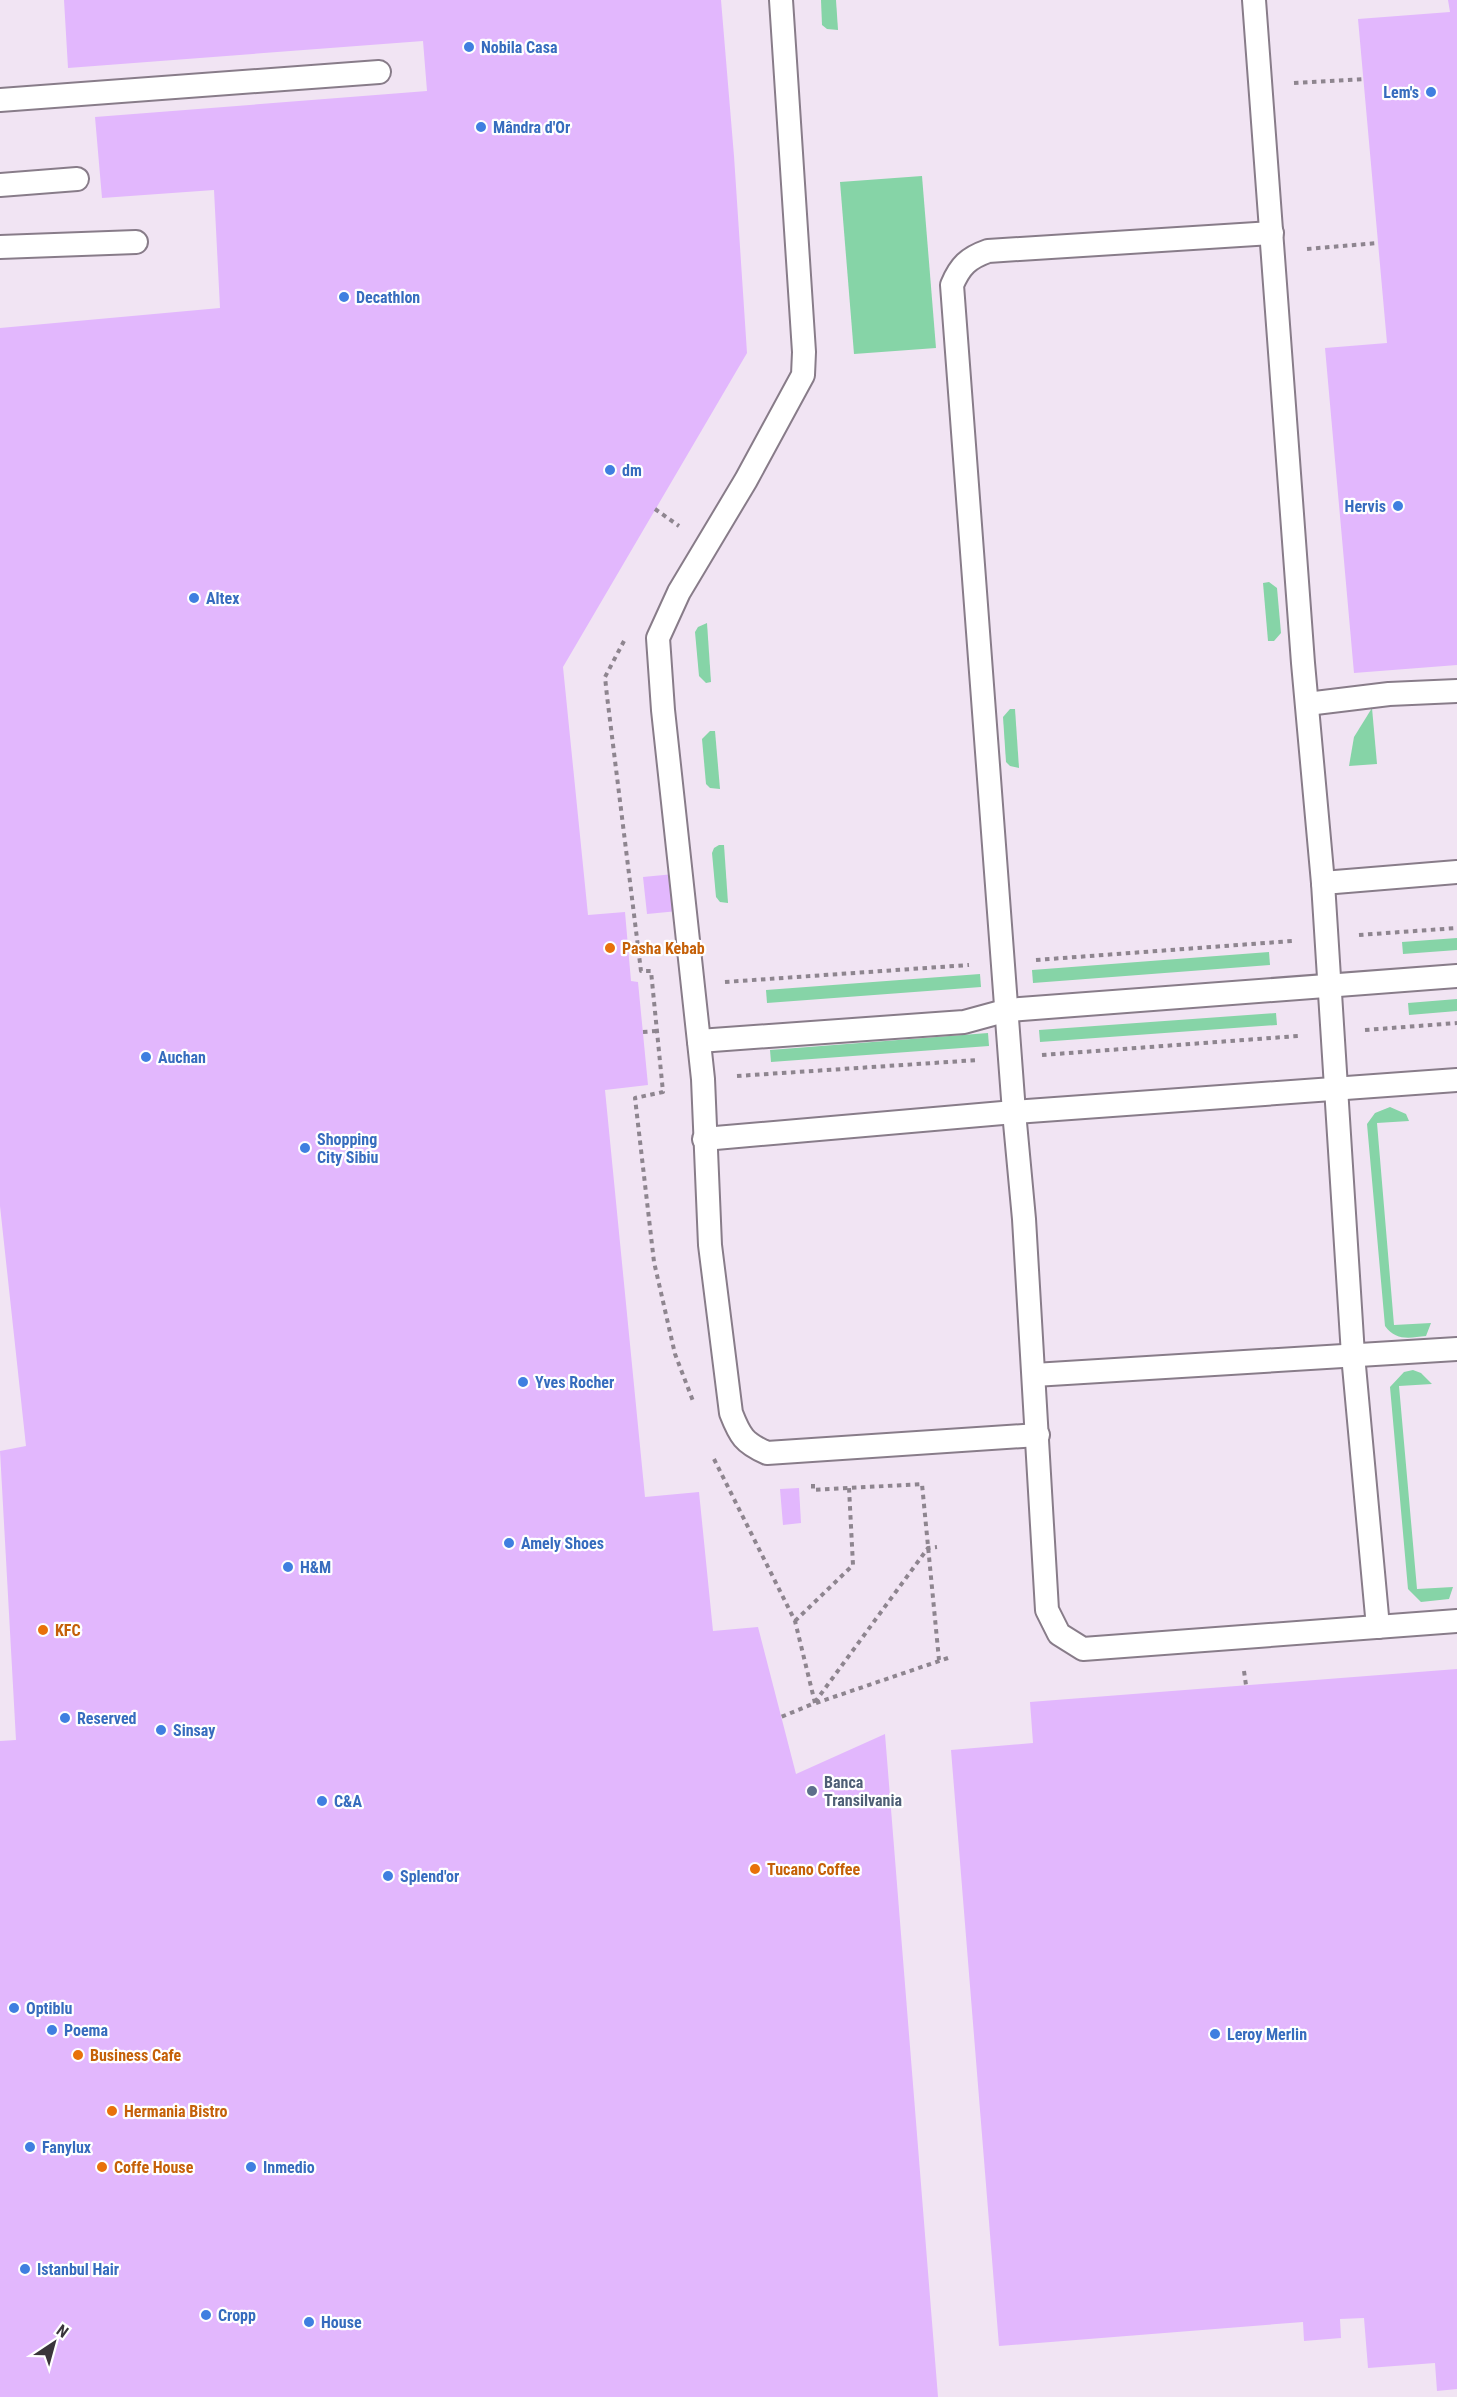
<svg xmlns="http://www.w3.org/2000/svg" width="1457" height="2397" viewBox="0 0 1457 2397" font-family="'Roboto Condensed',sans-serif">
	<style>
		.green { fill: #86d4a7 }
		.building { fill: #e2b7fd }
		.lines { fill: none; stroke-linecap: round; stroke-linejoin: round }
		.service-casing { stroke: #887c89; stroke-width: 26 }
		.path { stroke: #8e858f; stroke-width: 4; stroke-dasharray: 4.5 4.5; stroke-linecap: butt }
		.service { stroke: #fff; stroke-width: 22 }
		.shop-dot { fill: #3f7fe0; stroke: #fff; stroke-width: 2 }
		.food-dot { fill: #e8710a; stroke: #fff; stroke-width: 2 }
		.service-dot { fill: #5c6f8a; stroke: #fff; stroke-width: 2 }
		.labels { text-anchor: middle; stroke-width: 4.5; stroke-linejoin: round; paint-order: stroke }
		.shop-label { font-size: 16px; font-weight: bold; fill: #366cbe; stroke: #fff; text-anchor: start }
		.food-label { font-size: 16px; font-weight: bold; fill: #c56008; stroke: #fff; text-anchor: start }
		.service-label { font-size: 16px; font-weight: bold; fill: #4e5e75; stroke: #fff; text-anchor: start }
	</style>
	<rect width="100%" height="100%" fill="#f1e4f3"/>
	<g class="green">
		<polygon points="821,0 836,0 838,30 827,29 822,25"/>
		<polygon points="922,176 936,348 854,354 840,182"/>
		<polygon points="1269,582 1277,588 1281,633 1274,641 1268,641 1263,583"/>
		<polygon points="707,623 711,682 706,683 699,676 695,632 698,627"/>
		<polygon points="1372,708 1377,764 1349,766 1354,737"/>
		<polygon points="1010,709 1015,709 1019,768 1010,766 1006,762 1003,717"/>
		<polygon points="710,731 715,731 720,789 710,788 706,784 702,739"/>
		<polygon points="719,845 724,845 728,903 720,902 716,897 712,853 714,848"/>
		<polygon points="1457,938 1457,950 1403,954 1402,942"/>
		<polygon points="1269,952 1270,965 1033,983 1032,970"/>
		<polygon points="980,974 981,987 767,1003 766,990"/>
		<polygon points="1457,999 1457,1011 1409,1015 1408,1003"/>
		<polygon points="1276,1013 1277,1025 1040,1042 1039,1030"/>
		<polygon points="988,1033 989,1046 771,1062 770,1050"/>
		<path d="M1390,1107L1406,1114L1409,1121L1377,1123L1394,1325L1431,1323L1426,1336C1409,1338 1396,1341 1385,1326L1367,1124L1375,1113Z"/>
		<polygon points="1413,1370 1421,1373 1432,1384 1399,1386 1417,1589 1453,1587 1449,1599 1421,1602 1408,1589 1390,1387 1404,1372"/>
	</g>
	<g class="building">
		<polygon points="64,0 721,0 734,156 747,353 563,667 588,915 625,912 631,981 638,982 648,1085 605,1090 645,1497 699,1492 713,1631 758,1627 796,1774 885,1734 938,2397 0,2397 0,1741 16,1740 0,1451 26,1446 0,1206 0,328 220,308 214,190 102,198 95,117 427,91 423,41 68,68"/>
		<polygon points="1448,0 1457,0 1457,665 1354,673 1325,348 1387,343 1358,19 1450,12"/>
		<polygon points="674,874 678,911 647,914 643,877"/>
		<polygon points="799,1488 801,1523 783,1525 780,1489"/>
		<polygon points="1457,1669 1457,2389 1437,2391 1435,2363 1368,2368 1364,2318 1340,2319 1341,2338 1304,2341 1303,2322 999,2346 951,1750 1033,1743 1030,1702"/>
	</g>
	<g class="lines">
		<defs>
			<g id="service">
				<path d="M781,0L804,352L803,375L746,480L679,592L658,638L663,710L703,1079L710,1245L731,1413C740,1436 744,1443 767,1453L1038,1435"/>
				<polyline points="1254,0 1303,663 1323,883 1353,1355 1378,1627"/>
				<polyline points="0,100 379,72"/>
				<polyline points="0,185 77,179"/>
				<path d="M1272,233L988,251C968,258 960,266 952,285L1014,1112L1024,1219L1047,1610L1059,1634L1083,1649L1457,1621"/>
				<polyline points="0,247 136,242"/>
				<polyline points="1307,704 1389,694 1457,691"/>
				<polyline points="1323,883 1457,872"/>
				<polyline points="699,1041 964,1022 1008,1010 1457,976"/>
				<polyline points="704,1139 1014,1112 1457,1080"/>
				<polyline points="1034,1375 1457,1349"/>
			</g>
		</defs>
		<use href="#service" class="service-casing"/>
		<g class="path">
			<polyline points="1294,83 1364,79"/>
			<polyline points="1307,249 1378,243"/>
			<polyline points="655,509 679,526"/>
			<polyline points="624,641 605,677 607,696 641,971 651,971 663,1092 635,1098 654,1262 675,1354 693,1401"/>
			<polyline points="1359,935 1457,928"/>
			<polyline points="1036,960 1292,941"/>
			<polyline points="725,982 969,965"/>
			<polyline points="1365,1030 1457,1023"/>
			<polyline points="643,1032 657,1031"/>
			<polyline points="1042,1055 1298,1036"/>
			<polyline points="737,1076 978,1060"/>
			<polyline points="714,1459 795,1621 815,1703 781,1717"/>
			<polyline points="813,1484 813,1490 922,1484 939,1660"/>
			<polyline points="795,1621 853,1565 849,1488"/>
			<polyline points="1244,1671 1246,1685"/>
			<polyline points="815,1702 928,1548 937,1547"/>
			<polyline points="816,1703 951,1657"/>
		</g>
		<use href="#service" class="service"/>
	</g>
	<g class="shop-dot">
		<circle cx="469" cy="47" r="6"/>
		<circle cx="1431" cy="92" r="6"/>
		<circle cx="481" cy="127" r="6"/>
		<circle cx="344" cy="297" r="6"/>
		<circle cx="610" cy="470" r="6"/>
		<circle cx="1398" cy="506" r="6"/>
		<circle cx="194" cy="598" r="6"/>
		<circle cx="146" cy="1057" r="6"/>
		<circle cx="305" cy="1148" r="6"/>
		<circle cx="523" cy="1382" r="6"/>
		<circle cx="509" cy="1543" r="6"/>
		<circle cx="288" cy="1567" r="6"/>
		<circle cx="65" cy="1718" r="6"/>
		<circle cx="161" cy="1730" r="6"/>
		<circle cx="322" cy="1801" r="6"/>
		<circle cx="388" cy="1876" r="6"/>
		<circle cx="14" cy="2008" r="6"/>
		<circle cx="52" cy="2030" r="6"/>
		<circle cx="1215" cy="2034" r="6"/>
		<circle cx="30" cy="2147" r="6"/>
		<circle cx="251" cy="2167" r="6"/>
		<circle cx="25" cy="2269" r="6"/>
		<circle cx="206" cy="2315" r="6"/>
		<circle cx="309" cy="2322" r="6"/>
	</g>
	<g class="food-dot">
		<circle cx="610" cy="948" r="6"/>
		<circle cx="43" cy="1630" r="6"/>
		<circle cx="755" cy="1869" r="6"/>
		<circle cx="78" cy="2055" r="6"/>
		<circle cx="112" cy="2111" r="6"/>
		<circle cx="102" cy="2167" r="6"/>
	</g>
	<circle class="service-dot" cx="812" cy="1791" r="6"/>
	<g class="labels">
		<g class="shop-label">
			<text x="481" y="53">Nobila Casa</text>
			<text x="1419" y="98" text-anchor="end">Lem's</text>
			<text x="493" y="133">Mândra d'Or</text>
			<text x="356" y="303">Decathlon</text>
			<text x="622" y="476">dm</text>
			<text x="1386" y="512" text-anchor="end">Hervis</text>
			<text x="206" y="604">Altex</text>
			<text x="158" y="1063">Auchan</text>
			<text x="317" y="1145">Shopping<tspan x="317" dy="18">City Sibiu</tspan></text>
			<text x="535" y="1388">Yves Rocher</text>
			<text x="521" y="1549">Amely Shoes</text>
			<text x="300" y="1573">H&amp;M</text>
			<text x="77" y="1724">Reserved</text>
			<text x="173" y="1736">Sinsay</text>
			<text x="334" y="1807">C&amp;A</text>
			<text x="400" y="1882">Splend'or</text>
			<text x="26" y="2014">Optiblu</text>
			<text x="64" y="2036">Poema</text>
			<text x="1227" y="2040">Leroy Merlin</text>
			<text x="42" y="2153">Fanylux</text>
			<text x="263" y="2173">Inmedio</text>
			<text x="37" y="2275">Istanbul Hair</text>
			<text x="218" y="2321">Cropp</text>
			<text x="321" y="2328">House</text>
		</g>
		<g class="food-label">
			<text x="622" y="954">Pasha Kebab</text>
			<text x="55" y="1636">KFC</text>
			<text x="767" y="1875">Tucano Coffee</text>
			<text x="90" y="2061">Business Cafe</text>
			<text x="124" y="2117">Hermania Bistro</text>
			<text x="114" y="2173">Coffe House</text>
		</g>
		<g class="service-label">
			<text x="824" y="1788">Banca<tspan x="824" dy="18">Transilvania</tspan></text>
		</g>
	</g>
	<g transform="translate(54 2343) rotate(36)" stroke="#ffffff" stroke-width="4.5" paint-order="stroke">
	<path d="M0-4.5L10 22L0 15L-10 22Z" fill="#3a353a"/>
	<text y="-9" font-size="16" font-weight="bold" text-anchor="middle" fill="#3a353a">N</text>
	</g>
</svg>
